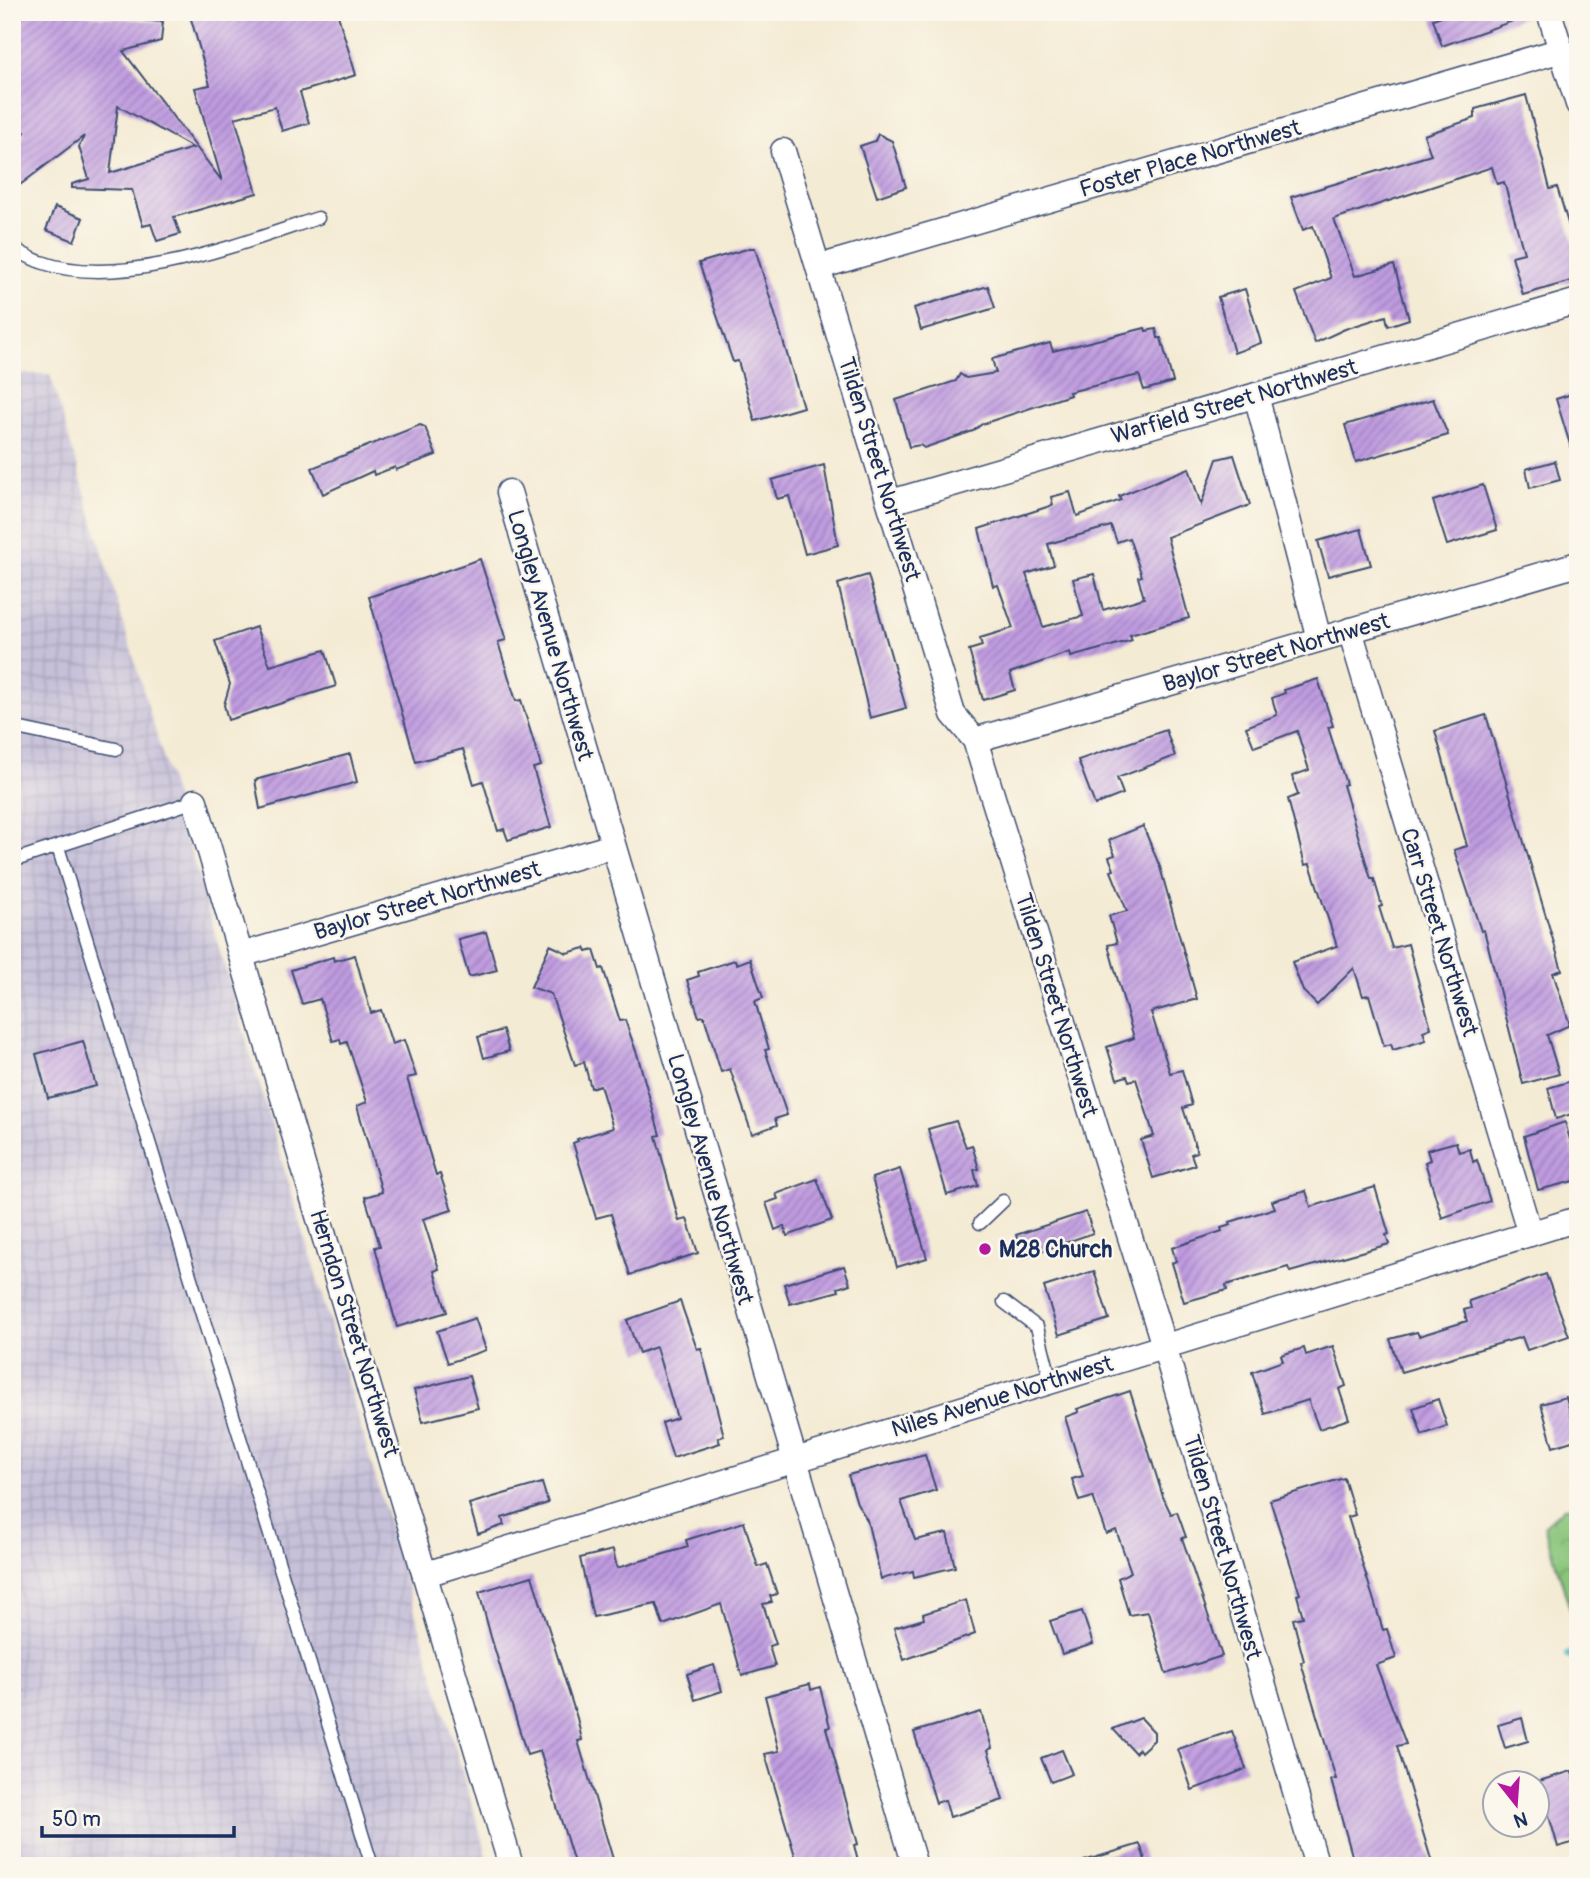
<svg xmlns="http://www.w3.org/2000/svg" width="1590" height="1878" viewBox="0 0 1590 1878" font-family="Pangolin,sans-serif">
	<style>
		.industrial { fill: url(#industrial-grid) }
		.park { fill: url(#park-crowns); stroke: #527a6c; stroke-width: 2 }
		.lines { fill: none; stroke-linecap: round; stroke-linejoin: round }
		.stream { stroke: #4dbac6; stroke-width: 8 }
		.building { fill: url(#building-hatch); fill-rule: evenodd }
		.lane-casing { stroke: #3c4b70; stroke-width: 15 }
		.street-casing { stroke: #3c4b70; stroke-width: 27 }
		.lane { stroke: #fff; stroke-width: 12 }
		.street { stroke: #fff; stroke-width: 24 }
		.poi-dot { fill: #b5179e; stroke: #fbf7ec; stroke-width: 2.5 }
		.labels { text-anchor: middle; stroke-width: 5; stroke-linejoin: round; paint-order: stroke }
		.street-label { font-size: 23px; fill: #1b2f5e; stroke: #fbf7ec }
		.poi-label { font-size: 23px; font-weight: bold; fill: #1b2f5e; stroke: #fbf7ec; text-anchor: start }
	</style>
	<defs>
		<pattern id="industrial-grid" width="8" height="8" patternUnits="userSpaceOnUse" patternTransform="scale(1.75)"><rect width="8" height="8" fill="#c6c0d9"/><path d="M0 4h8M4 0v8" fill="none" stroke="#aaa5bd"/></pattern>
		<pattern id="park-crowns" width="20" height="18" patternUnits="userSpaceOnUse" patternTransform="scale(1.75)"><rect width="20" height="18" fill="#8ac57a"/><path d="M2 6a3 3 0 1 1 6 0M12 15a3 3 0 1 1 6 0" fill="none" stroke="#70a067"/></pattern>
		<pattern id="building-hatch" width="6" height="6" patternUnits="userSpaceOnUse" patternTransform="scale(1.75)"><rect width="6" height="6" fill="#c09be0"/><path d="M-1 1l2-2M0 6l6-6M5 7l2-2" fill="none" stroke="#9b7fb9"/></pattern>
	</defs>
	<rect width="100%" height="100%" fill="#fbf7ec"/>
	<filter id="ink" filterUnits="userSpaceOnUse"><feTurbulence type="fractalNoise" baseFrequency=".0143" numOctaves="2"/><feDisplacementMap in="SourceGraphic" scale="14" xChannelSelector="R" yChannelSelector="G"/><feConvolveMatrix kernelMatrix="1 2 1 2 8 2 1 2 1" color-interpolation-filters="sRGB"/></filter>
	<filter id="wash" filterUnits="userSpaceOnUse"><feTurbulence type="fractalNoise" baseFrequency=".00686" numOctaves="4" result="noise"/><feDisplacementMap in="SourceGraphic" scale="28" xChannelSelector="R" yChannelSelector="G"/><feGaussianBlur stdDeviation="1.57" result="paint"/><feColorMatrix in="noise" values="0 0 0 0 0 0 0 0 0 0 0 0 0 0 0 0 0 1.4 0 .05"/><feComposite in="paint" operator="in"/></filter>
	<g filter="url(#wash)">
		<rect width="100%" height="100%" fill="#f4ebd4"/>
		<polygon class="industrial" points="12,374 50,374 490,1866 12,1866"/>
		<polygon class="park" points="1578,1504 1578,1634 1544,1526 1564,1508"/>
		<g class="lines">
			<polyline class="stream" points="1568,1655 1578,1653"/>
		</g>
		<g id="blocks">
			<g class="building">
				<path d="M12,12H88L87,15L163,22L161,41L123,51L222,181L195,88L210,85L189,12H337L356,75L300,92L309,123L282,131L275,107L235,118L257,193L174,217L180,234L157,241L151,224L143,226L132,190L72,188V184L89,179L79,147L84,136L12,191V155L25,132L12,130ZM118,106L193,148L110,173Z"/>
				<polygon points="1452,12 1529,12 1530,15 1442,46 1433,19"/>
				<polygon points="1526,95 1550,189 1557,187 1578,256 1578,279 1523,295 1512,256 1524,253 1504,182 1497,184 1492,167 1334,219 1355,276 1394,265 1409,319 1388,326 1386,316 1345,329 1315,343 1296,292 1331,278 1313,226 1303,230 1291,197 1431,155 1424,135 1475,118 1475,109"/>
				<polygon points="878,134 892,141 906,187 877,197 860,146 875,141"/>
				<polygon points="55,207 83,218 74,241 46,230"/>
				<polygon points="750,248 755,248 803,407 755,421 738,361 733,362 699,263"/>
				<polygon points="988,286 995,308 921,330 914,308"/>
				<polygon points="1245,289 1261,343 1234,353 1218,297"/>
				<polygon points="1145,328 1146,331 1156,329 1158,338 1161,338 1173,382 1144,390 1139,375 1069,392 1070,395 982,424 973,431 924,448 920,445 909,447 896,400 956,381 960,374 966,378 996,373 992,359 1050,343 1053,351"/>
				<polygon points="1578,392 1578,453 1573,454 1556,399"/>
				<polygon points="1433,399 1448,435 1356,462 1345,425"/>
				<polygon points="420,425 425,427 436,455 396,470 395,467 374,475 373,471 323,494 312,468"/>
				<path d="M1234,455L1250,505L1167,537L1189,618L1130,635L1132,640L1118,644L1071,657L1070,652L1010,673L1015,690L983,700L969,650L982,646L980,638L1013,628L998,585L993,586L979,529L1053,505L1051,497L1070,492L1077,516L1121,500L1119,496L1189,468L1201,505L1217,459ZM1111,526L1117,542L1129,538L1142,576L1138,577L1144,598L1103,610L1094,574L1073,579L1083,616L1043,627L1026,574L1054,565L1048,544Z"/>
				<polygon points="1555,461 1560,480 1530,488 1526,469"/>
				<polygon points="824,465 838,545 805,554 789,496 777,499 772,480"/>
				<polygon points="1483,485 1497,530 1447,545 1433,501"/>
				<polygon points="1361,529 1371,565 1328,576 1318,541"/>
				<polygon points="480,559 506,640 498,642 516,701 521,700 541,766 533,768 551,827 508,840 504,829 498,831 483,781 474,784 463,749 416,762 369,597"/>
				<polygon points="868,575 906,708 870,718 838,584"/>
				<polygon points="256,627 270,666 325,650 336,686 228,720 224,705 230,684 215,641"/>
				<polygon points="1318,679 1333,726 1328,727 1346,784 1343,785 1371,879 1374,879 1382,906 1379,907 1392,948 1408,944 1431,1028 1423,1031 1426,1040 1393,1050 1391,1044 1384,1046 1369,995 1363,996 1354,968 1317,1005 1303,991 1292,962 1337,946 1310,864 1305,865 1288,799 1298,795 1292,776 1309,770 1297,731 1254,747 1246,727 1277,715 1272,698 1285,693 1284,690"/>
				<polygon points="1486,715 1562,970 1553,973 1570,1025 1547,1035 1559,1074 1523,1084 1484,930 1481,931 1454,850 1467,846 1435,731"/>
				<polygon points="1166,730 1175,756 1117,778 1123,794 1095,805 1078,760"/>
				<polygon points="350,754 357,782 260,809 255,780"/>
				<polygon points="1143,826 1160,867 1197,999 1151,1012 1170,1073 1182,1070 1192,1105 1183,1108 1197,1152 1191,1154 1195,1165 1153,1178 1141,1140 1154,1136 1136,1079 1129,1081 1127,1076 1117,1079 1107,1047 1134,1038 1108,945 1117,943 1109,916 1127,911 1111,871 1114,870 1109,857 1115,855 1109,840"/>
				<polygon points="486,932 497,970 469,977 458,939"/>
				<polygon points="550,945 567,953 585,948 587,952 594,950 600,969 603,968 620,1021 625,1020 638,1057 660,1135 656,1136 679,1221 687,1219 698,1253 630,1275 611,1214 596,1218 573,1143 578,1141 577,1139 613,1128 600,1085 591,1088 584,1062 575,1065 551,994 531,987"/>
				<polygon points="355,955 371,1013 381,1010 392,1044 404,1040 416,1076 407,1078 436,1175 440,1174 452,1210 423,1219 439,1269 434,1271 447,1312 397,1327 375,1247 380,1246 365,1197 382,1192 357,1106 367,1102 347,1042 341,1044 340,1039 333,1041 320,999 302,1004 291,970 333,957 334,961"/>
				<polygon points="750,959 763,998 755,1001 769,1049 765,1050 787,1115 775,1119 777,1125 752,1134 730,1069 721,1072 704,1016 699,1017 687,980 699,976 698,972 735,960 737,964"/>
				<polygon points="503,1030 509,1051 484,1058 478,1037"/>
				<polygon points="83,1041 96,1086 48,1098 36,1054"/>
				<polygon points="1578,1079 1578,1112 1556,1119 1548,1088"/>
				<polygon points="956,1121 966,1147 972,1145 979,1169 974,1170 978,1186 947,1195 928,1129"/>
				<polygon points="1565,1122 1578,1168 1578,1180 1538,1190 1524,1136"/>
				<polygon points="1456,1142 1459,1152 1470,1149 1473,1162 1477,1160 1490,1201 1442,1218 1425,1162 1430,1160 1427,1150"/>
				<polygon points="900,1169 927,1258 897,1267 872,1178"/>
				<polygon points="817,1179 832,1220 787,1236 784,1226 775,1230 766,1203 778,1199 776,1194"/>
				<polygon points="1375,1187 1389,1234 1386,1235 1389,1244 1290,1272 1288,1267 1226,1285 1227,1290 1184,1302 1172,1263 1176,1261 1172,1248 1222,1231 1221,1228 1231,1225 1230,1222 1275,1208 1272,1201 1306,1191 1311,1207"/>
				<polygon points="1086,1212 1093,1233 1023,1258 1016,1235"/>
				<polygon points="844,1266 850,1284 838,1288 839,1291 790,1304 784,1284"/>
				<polygon points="1094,1271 1109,1319 1059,1335 1044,1287"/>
				<polygon points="1546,1274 1569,1336 1527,1350 1522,1337 1401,1372 1390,1339 1417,1332 1419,1336 1467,1321 1464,1310 1471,1308 1469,1301"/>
				<polygon points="680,1301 697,1349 701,1348 724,1436 718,1438 720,1443 673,1458 662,1423 677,1418 656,1347 639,1353 627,1320"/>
				<polygon points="475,1318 486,1350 448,1363 437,1331"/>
				<polygon points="1333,1346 1346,1386 1339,1389 1349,1419 1319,1429 1308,1400 1265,1414 1252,1372 1283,1361 1281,1355 1304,1348 1306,1355"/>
				<polygon points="469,1376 478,1408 423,1422 414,1390"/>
				<polygon points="1130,1391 1163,1497 1171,1514 1177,1512 1186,1537 1182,1538 1222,1656 1166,1674 1148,1612 1129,1615 1118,1578 1131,1572 1116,1530 1106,1534 1093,1497 1079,1501 1072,1479 1083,1476 1065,1417 1079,1412 1077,1409"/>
				<polygon points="1566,1397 1578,1439 1553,1447 1541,1404"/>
				<polygon points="1438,1399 1447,1426 1422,1435 1413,1408"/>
				<polygon points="925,1455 936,1490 901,1501 915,1540 947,1533 955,1567 914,1577 913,1571 881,1579 867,1520 857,1503 848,1475"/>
				<polygon points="1344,1478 1355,1515 1348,1517 1383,1630 1387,1629 1396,1658 1376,1665 1406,1744 1397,1746 1433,1866 1355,1866 1331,1780 1336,1779 1301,1663 1304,1661 1293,1619 1303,1617 1297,1595 1300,1594 1270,1500"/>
				<polygon points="542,1483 548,1503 502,1518 504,1525 478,1534 469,1504"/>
				<polygon points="744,1522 758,1567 767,1564 777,1594 770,1596 772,1602 763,1604 776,1644 769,1646 775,1666 742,1676 721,1604 663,1625 656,1604 593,1617 580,1558 613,1550 617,1568 688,1547 686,1540"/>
				<polygon points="532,1576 577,1718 582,1740 578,1741 615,1866 575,1866 540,1751 527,1755 491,1637 479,1592"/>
				<polygon points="966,1600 975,1634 904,1660 894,1628 924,1619 923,1614"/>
				<polygon points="1082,1611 1093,1644 1062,1654 1050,1621"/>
				<polygon points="714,1665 722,1691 695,1700 687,1674"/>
				<polygon points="810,1684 811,1690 820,1687 830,1727 826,1728 858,1844 854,1845 859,1866 798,1866 765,1754 779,1751 765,1696"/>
				<polygon points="981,1712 992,1748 988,1750 1003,1800 950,1817 945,1800 936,1803 914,1732"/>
				<polygon points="1141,1718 1154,1732 1154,1740 1141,1752 1139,1749 1135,1753 1113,1729"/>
				<polygon points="1522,1718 1528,1741 1505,1748 1498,1725"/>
				<polygon points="1232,1731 1246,1769 1192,1790 1178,1749"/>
				<polygon points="1062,1750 1072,1774 1051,1782 1041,1758"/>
				<polygon points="1572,1771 1578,1792 1578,1841 1558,1847 1539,1781"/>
				<polygon points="1140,1844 1147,1866 1085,1866 1084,1861"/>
			</g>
		</g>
	</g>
	<g filter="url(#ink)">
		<use href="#blocks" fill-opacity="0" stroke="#3c4b70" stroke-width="2"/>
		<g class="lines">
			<defs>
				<g id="lane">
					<polyline points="830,12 897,12"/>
					<path d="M12,248C21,252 31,259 41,262C120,291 242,243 318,218"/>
					<polyline points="12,727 116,749"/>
					<polyline points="58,847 372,1866"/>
					<polyline points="12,861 195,801"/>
					<polyline points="980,1223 1003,1201"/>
					<polyline points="1004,1302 1037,1327 1051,1381"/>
				</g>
				<g id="street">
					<polyline points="1549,12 1578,104"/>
					<polyline points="783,151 953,714 975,740 1164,1346 1317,1866"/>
					<polyline points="819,267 1562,50"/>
					<polyline points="1256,395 1319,639"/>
					<polyline points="509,492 915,1866"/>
					<polyline points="891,502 1578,301"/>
					<polyline points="1350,630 1530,1234"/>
					<polyline points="975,740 1578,564"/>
					<polyline points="195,801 511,1866"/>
					<polyline points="241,955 613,846"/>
					<polyline points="426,1574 1578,1219"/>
				</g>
			</defs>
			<use href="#lane" class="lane-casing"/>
			<use href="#street" class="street-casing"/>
			<use href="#lane" class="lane"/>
			<use href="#street" class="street"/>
		</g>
	</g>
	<circle class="poi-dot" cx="985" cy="1249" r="7"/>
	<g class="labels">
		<g class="street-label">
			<text transform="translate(1190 158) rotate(-16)" y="8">Foster Place Northwest</text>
			<text transform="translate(1234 401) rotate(-16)" y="8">Warfield Street Northwest</text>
			<text transform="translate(880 469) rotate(73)" y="8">Tilden Street Northwest</text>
			<text transform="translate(551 635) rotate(74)" y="8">Longley Avenue Northwest</text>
			<text transform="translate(1276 652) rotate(-16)" y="8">Baylor Street Northwest</text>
			<text transform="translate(427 900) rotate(-16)" y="8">Baylor Street Northwest</text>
			<text transform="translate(1440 932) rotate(73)" y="8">Carr Street Northwest</text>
			<text transform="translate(1057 1005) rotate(73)" y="8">Tilden Street Northwest</text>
			<text transform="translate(711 1179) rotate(74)" y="8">Longley Avenue Northwest</text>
			<text transform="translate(355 1333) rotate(73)" y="8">Herndon Street Northwest</text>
			<text transform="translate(1002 1396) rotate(-17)" y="8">Niles Avenue Northwest</text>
			<text transform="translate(1223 1547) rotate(74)" y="8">Tilden Street Northwest</text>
		</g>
		<g class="poi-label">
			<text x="999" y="1257">M28 Church</text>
		</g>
	</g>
	<rect width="1590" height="1878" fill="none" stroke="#fbf7ec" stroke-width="42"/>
	<g transform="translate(1516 1804) rotate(163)"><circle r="33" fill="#fbf7ec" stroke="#a1a7b3" stroke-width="2"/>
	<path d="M0-5L12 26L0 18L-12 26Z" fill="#b5179e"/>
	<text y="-10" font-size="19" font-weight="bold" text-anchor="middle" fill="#1b2f5e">N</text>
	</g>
	<path d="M42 1826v10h192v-10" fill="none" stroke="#1b2f5e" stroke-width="3.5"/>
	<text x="52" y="1826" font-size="21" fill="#1b2f5e" stroke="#fbf7ec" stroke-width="5" paint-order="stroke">50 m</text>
</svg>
